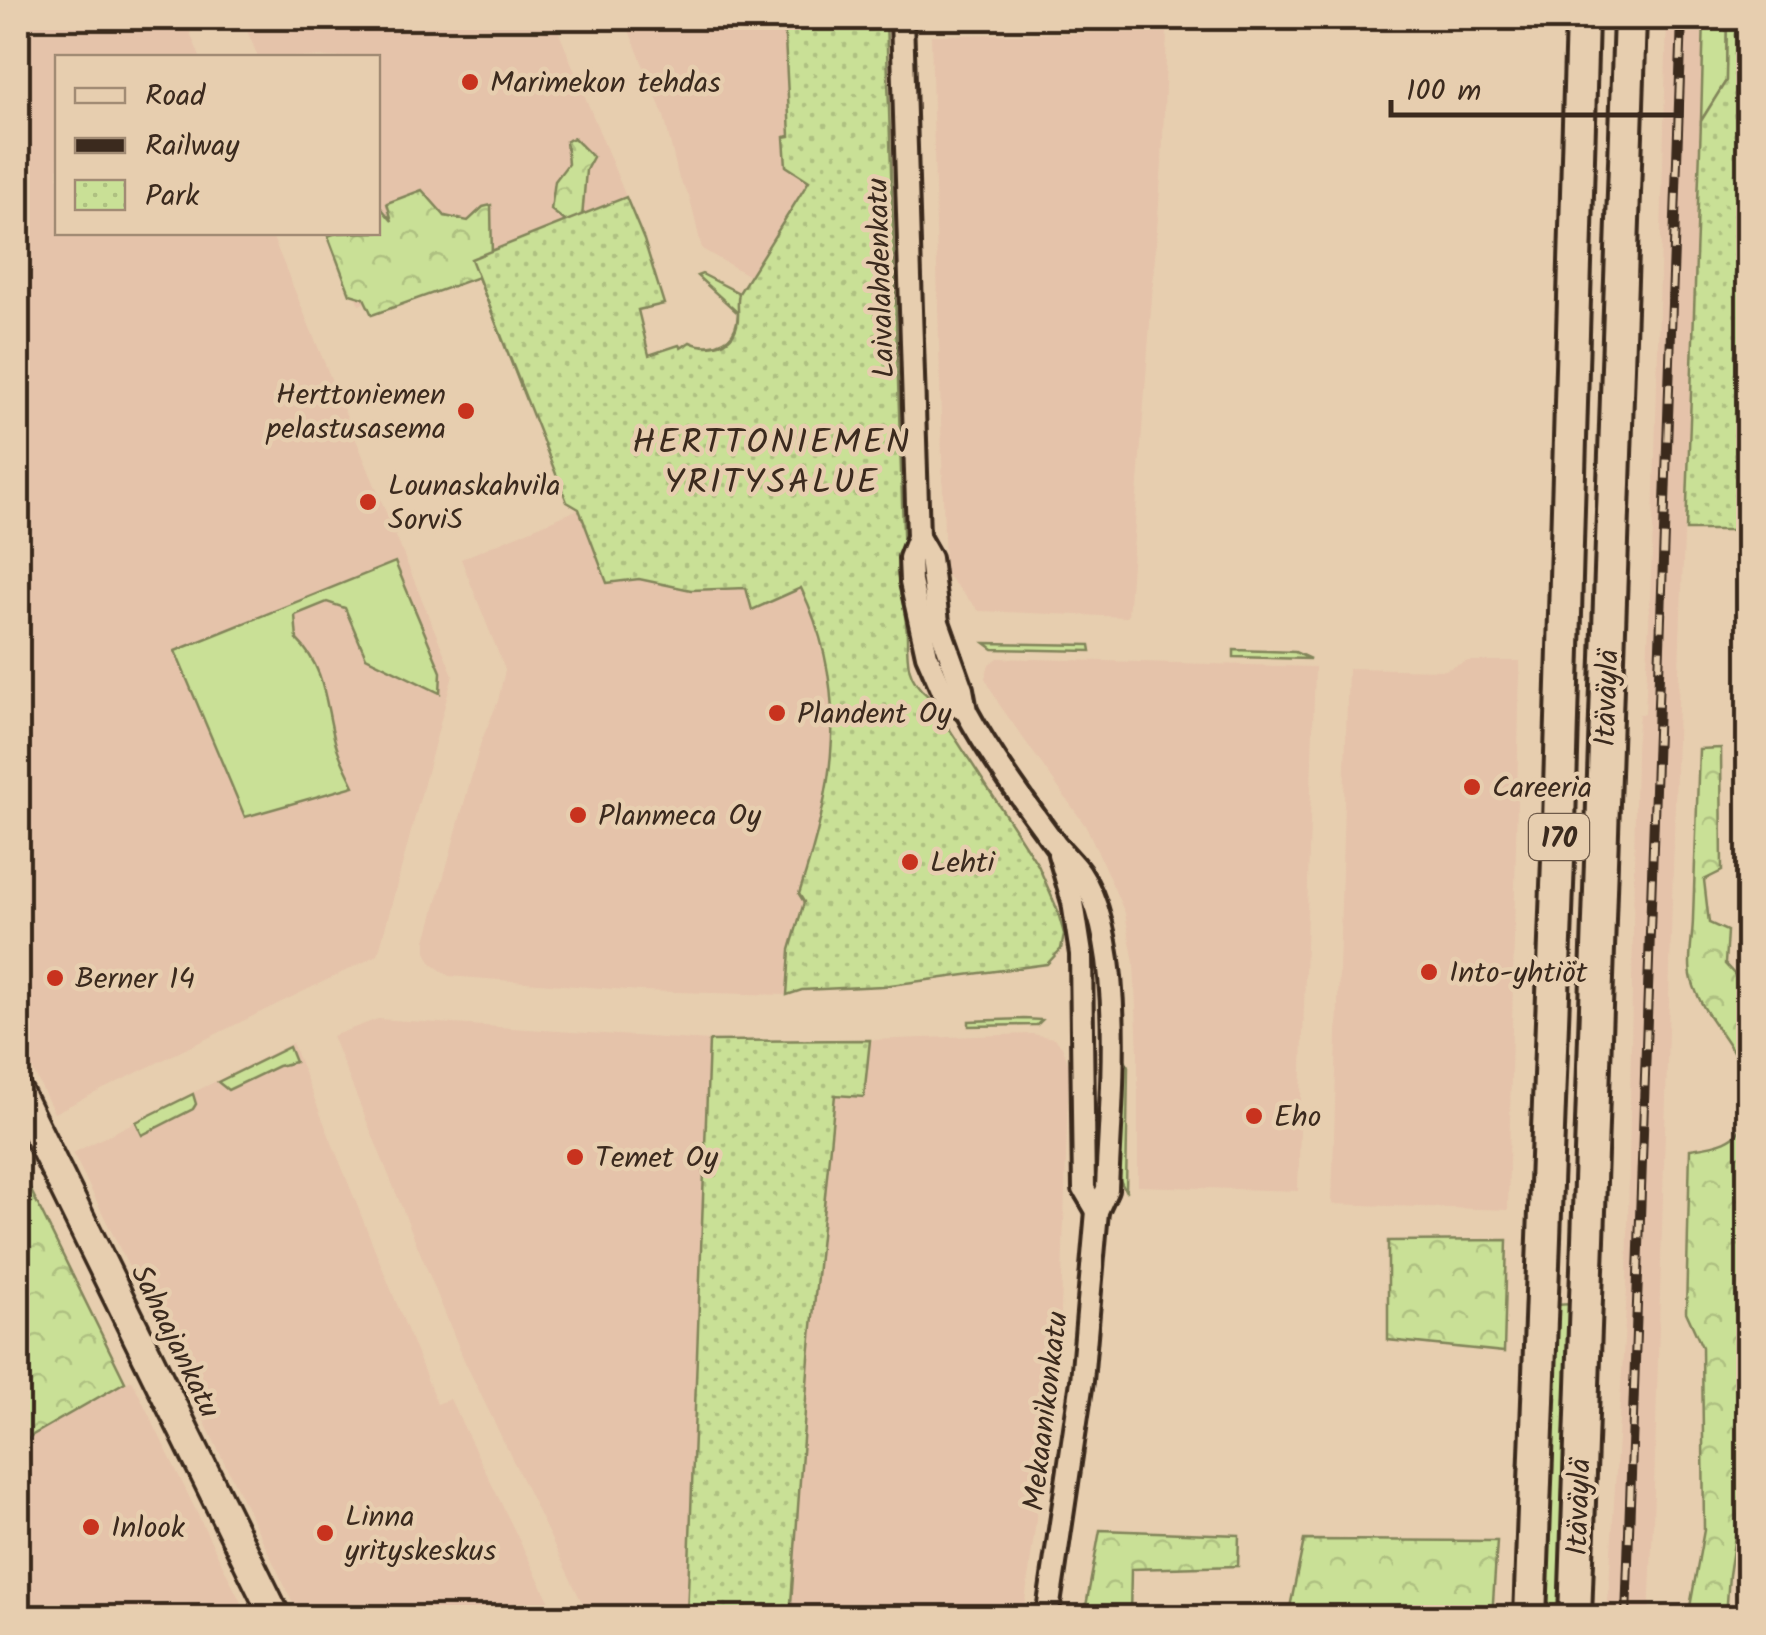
<svg xmlns="http://www.w3.org/2000/svg" width="1766" height="1635" viewBox="0 0 1766 1635" font-family="Kalam,sans-serif">
	<style>
		.built { fill: #e5c3aa }
		.grass { fill: #c9e096; stroke: #82855a; stroke-width: 2.5 }
		.forest { fill: url(#forest-crowns); stroke: #82855a; stroke-width: 2.5 }
		.park { fill: url(#park-dots); stroke: #82855a; stroke-width: 2.5 }
		.lines { fill: none; stroke-linecap: round; stroke-linejoin: round }
		.minor-casing { stroke: #3b2a1e; stroke-width: 28 }
		.major-casing { stroke: #3b2a1e; stroke-width: 35 }
		.highway-casing { stroke: #3b2a1e; stroke-width: 38 }
		.minor { stroke: #e7ceaf; stroke-width: 20 }
		.major { stroke: #e7ceaf; stroke-width: 28 }
		.highway { stroke: #e7ceaf; stroke-width: 30 }
		.rail-casing { stroke: #3b2a1e; stroke-width: 10 }
		.rail { stroke: #e7ceaf; stroke-width: 6; stroke-dasharray: 19; stroke-linecap: butt }
		.poi-dot { fill: #c8321e; stroke: #e7ceaf; stroke-width: 4 }
		.labels { text-anchor: middle; stroke-width: 9; stroke-linejoin: round; paint-order: stroke }
		.shield { fill: #e7ceaf; stroke: #6f5b4a; stroke-width: 2.5 }
		.shield-label { font-size: 28px; font-weight: bold; fill: #3b2a1e }
		.poi-label { font-size: 30px; fill: #3b2a1e; stroke: #e7ceaf; text-anchor: start }
		.street-label { font-size: 30px; fill: #3b2a1e; stroke: #e7ceaf }
		.quarter-label { font-size: 35px; letter-spacing: 2.5px; fill: #3b2a1e; stroke: #e7ceaf }
	</style>
	<defs>
		<pattern id="forest-crowns" width="20" height="18" patternUnits="userSpaceOnUse" patternTransform="scale(2.5)"><rect width="20" height="18" fill="#c9e096"/><path d="M2 6a3 3 0 1 1 6 0M12 15a3 3 0 1 1 6 0" fill="none" stroke="#aec081"/></pattern>
		<pattern id="park-dots" width="8" height="8" patternUnits="userSpaceOnUse" patternTransform="scale(2.5)"><rect width="8" height="8" fill="#c9e096"/><path d="M2 2h.1M6 6h.1" fill="none" stroke="#aec081" stroke-width="1.8" stroke-linecap="round"/></pattern>
	</defs>
	<rect width="100%" height="100%" fill="#e7ceaf"/>
	<filter id="ink" filterUnits="userSpaceOnUse"><feTurbulence type="fractalNoise" baseFrequency=".01" numOctaves="2"/><feDisplacementMap in="SourceGraphic" scale="20" xChannelSelector="R" yChannelSelector="G"/><feConvolveMatrix kernelMatrix="1 2 1 2 8 2 1 2 1" color-interpolation-filters="sRGB"/></filter>
	<g filter="url(#ink)">
		<g class="built">
			<polygon points="18,18 184,18 200,57 58,58 58,232 271,233 453,675 378,955 54,1113 18,1040"/>
			<polygon points="242,18 553,18 626,197 359,305 329,233 378,232 378,58 258,57"/>
			<polygon points="624,18 784,18 790,136 785,136 809,181 751,277 702,249 689,195 679,179 664,116"/>
			<polygon points="1667,18 1704,18 1680,640 1653,1522 1649,1617 1607,1618 1627,1290 1636,747 1639,714 1645,714 1653,529"/>
			<polygon points="1167,32 1162,163 1128,617 979,611 945,573 931,35"/>
			<polygon points="579,509 607,582 639,579 691,590 747,588 749,602 801,588 810,607 828,677 833,751 824,814 790,950 787,995 640,991 449,976 432,964 426,952 426,941 481,742 498,701 505,670 461,559"/>
			<polygon points="998,658 1315,667 1298,1191 1138,1186 1138,1053 1134,963 1125,913 1087,828 999,704 985,678 989,664"/>
			<polygon points="1468,661 1520,661 1508,1210 1332,1204 1348,668 1445,670"/>
			<polygon points="378,1019 709,1041 687,1617 589,1617 464,1360 332,1036"/>
			<polygon points="1032,1034 1054,1038 1062,1046 1069,1066 1060,1341 1023,1617 790,1618 809,1357 835,1094 864,1097 870,1040"/>
			<polygon points="292,1043 437,1404 450,1399 557,1617 300,1617 73,1153"/>
			<polygon points="132,1380 248,1617 18,1617 18,1436"/>
		</g>
		<g class="grass">
			<polygon points="1704,18 1727,18 1726,81 1701,121"/>
			<path d="M702,274L739,293L779,330L736,352L702,346C725,345 737,337 738,313L697,276Z"/>
			<path d="M395,562L441,672L440,693L366,657L345,608L327,602L295,615L297,640C326,668 325,704 335,741C339,757 347,771 354,786L245,817L175,651Z"/>
			<polygon points="985,643 1090,645 1091,651 993,649"/>
			<polygon points="1234,650 1295,652 1310,659 1234,657"/>
			<polygon points="1024,1019 1042,1020 1037,1025 969,1026 969,1021"/>
			<polygon points="289,1047 295,1062 278,1066 228,1090 218,1082"/>
			<polygon points="1121,1052 1128,1066 1126,1192 1117,1174"/>
			<polygon points="193,1094 196,1104 193,1109 142,1135 136,1122"/>
			<polygon points="1572,1304 1562,1617 1546,1618 1555,1305"/>
		</g>
		<g class="forest">
			<polygon points="574,138 593,157 586,170 582,219 569,224 551,210 555,181 568,164 566,141"/>
			<polygon points="422,190 445,216 468,221 483,207 491,205 492,258 526,400 478,277 372,315 364,298 350,294 328,236 336,233 378,232 378,212 382,209 392,221 387,203"/>
			<path d="M1721,748L1722,871L1704,880L1709,923L1727,931L1725,964L1748,989V1451L1729,1575L1726,1617L1688,1618L1704,1530L1702,1347L1686,1312L1690,1149C1712,1146 1740,1143 1745,1118C1759,1055 1707,1033 1692,980C1687,962 1693,936 1693,918C1695,862 1697,806 1699,749Z"/>
			<polygon points="18,1164 125,1382 31,1436 18,1452"/>
			<polygon points="1507,1240 1504,1352 1388,1340 1388,1241"/>
			<polygon points="1100,1530 1239,1535 1238,1566 1131,1569 1130,1617 1084,1617"/>
			<polygon points="1304,1540 1497,1541 1492,1617 1288,1617"/>
		</g>
		<g class="park">
			<path d="M784,18H886L904,561L898,562L897,572C900,593 907,616 907,637C907,662 907,679 928,696L1038,865L1057,909L1064,934L1061,949L1047,964L883,986L802,990L787,995L790,950L804,902L799,894C834,789 851,692 801,588L752,610L746,588L691,590L639,579L607,583L579,509L567,502L471,259L626,197L644,240L664,304L638,310L649,355L679,345L681,348L690,342C708,350 732,346 737,325C740,313 736,305 739,293L809,181L786,166L784,137L790,136Z"/>
			<polygon points="1727,18 1748,18 1748,530 1686,530 1701,121 1726,81"/>
			<polygon points="870,1040 864,1097 835,1095 809,1357 790,1617 687,1617 709,1041"/>
		</g>
		<g class="lines">
			<defs>
				<g id="minor">
					<polyline points="902,18 918,537 910,558 911,582 927,655 945,696 966,711"/>
					<path d="M918,537L930,558L938,622L962,689L966,711C991,757 1024,802 1055,844C1063,854 1073,863 1080,873C1128,943 1110,1106 1107,1189L1097,1211L1082,1381L1047,1618"/>
					<polyline points="1059,854 1073,902 1081,954 1084,1189 1097,1211"/>
				</g>
				<polyline id="major" points="18,1093 276,1618"/>
				<g id="highway">
					<polyline points="1530,1618 1558,859 1582,18"/>
					<polyline points="1575,1618 1630,18"/>
				</g>
			</defs>
			<use href="#minor" class="minor-casing"/>
			<use href="#major" class="major-casing"/>
			<use href="#highway" class="highway-casing"/>
			<use href="#minor" class="minor"/>
			<use href="#major" class="major"/>
			<use href="#highway" class="highway"/>
			<defs>
				<polyline id="rail" points="1626,1618 1682,18"/>
			</defs>
			<use href="#rail" class="rail-casing"/>
			<use href="#rail" class="rail"/>
		</g>
	</g>
	<g class="poi-dot">
		<circle cx="470" cy="82" r="10"/>
		<circle cx="466" cy="411" r="10"/>
		<circle cx="368" cy="502" r="10"/>
		<circle cx="777" cy="713" r="10"/>
		<circle cx="1472" cy="787" r="10"/>
		<circle cx="578" cy="815" r="10"/>
		<circle cx="910" cy="862" r="10"/>
		<circle cx="1429" cy="972" r="10"/>
		<circle cx="55" cy="978" r="10"/>
		<circle cx="1254" cy="1116" r="10"/>
		<circle cx="575" cy="1157" r="10"/>
		<circle cx="91" cy="1527" r="10"/>
		<circle cx="325" cy="1533" r="10"/>
	</g>
	<g class="labels">
		<rect class="shield" x="1529" y="814" width="60" height="46" rx="8"/>
		<g class="shield-label">
			<text x="1559" y="847">170</text>
		</g>
		<g class="poi-label">
			<text x="490" y="92">Marimekon tehdas</text>
			<text x="446" y="404" text-anchor="end">Herttoniemen<tspan x="446" dy="34">pelastusasema</tspan></text>
			<text x="388" y="495">Lounaskahvila<tspan x="388" dy="34">SorviS</tspan></text>
			<text x="797" y="723">Plandent Oy</text>
			<text x="1492" y="797">Careeria</text>
			<text x="598" y="825">Planmeca Oy</text>
			<text x="930" y="872">Lehti</text>
			<text x="1449" y="982">Into-yhtiöt</text>
			<text x="75" y="988">Berner 14</text>
			<text x="1274" y="1126">Eho</text>
			<text x="595" y="1167">Temet Oy</text>
			<text x="345" y="1526">Linna<tspan x="345" dy="34">yrityskeskus</tspan></text>
			<text x="111" y="1537">Inlook</text>
		</g>
		<g class="street-label">
			<text transform="translate(880 278) rotate(-92)" y="10">Laivalahdenkatu</text>
			<text transform="translate(1606 698) rotate(-88)" y="10">Itäväylä</text>
			<text transform="translate(176 1341) rotate(64)" y="10">Sahaajankatu</text>
			<text transform="translate(1045 1411) rotate(-83)" y="10">Mekaanikonkatu</text>
			<text transform="translate(1578 1507) rotate(-88)" y="10">Itäväylä</text>
		</g>
		<g class="quarter-label">
			<text x="772" y="453">HERTTONIEMEN<tspan x="772" dy="40">YRITYSALUE</tspan></text>
		</g>
	</g>
	<rect width="1766" height="1635" fill="none" stroke="#e7ceaf" stroke-width="60"/>
	<rect x="30" y="30" width="1706" height="1575" fill="none" stroke="#3b2a1e" stroke-width="4" filter="url(#ink)"/>
	<rect x="55" y="55" width="325" height="180" fill="#e7ceaf" stroke="#a28c75" stroke-width="2.5"/>
	<rect x="75" y="88" width="50" height="15" fill="#e7ceaf" stroke="#a28c75" stroke-width="2.5"/>
	<text x="145" y="105" font-size="30" fill="#3b2a1e">Road</text>
	<rect x="75" y="138" width="50" height="15" fill="#3b2a1e" stroke="#a28c75" stroke-width="2.5"/>
	<text x="145" y="155" font-size="30" fill="#3b2a1e">Railway</text>
	<rect x="75" y="180" width="50" height="30" fill="url(#park-dots)" stroke="#a28c75" stroke-width="2.5"/>
	<text x="145" y="205" font-size="30" fill="#3b2a1e">Park</text>
	<path d="M1391 100v15h290v-15" fill="none" stroke="#3b2a1e" stroke-width="5"/>
	<text x="1406" y="100" font-size="30" fill="#3b2a1e" stroke="#e7ceaf" stroke-width="8" paint-order="stroke">100 m</text>
</svg>
